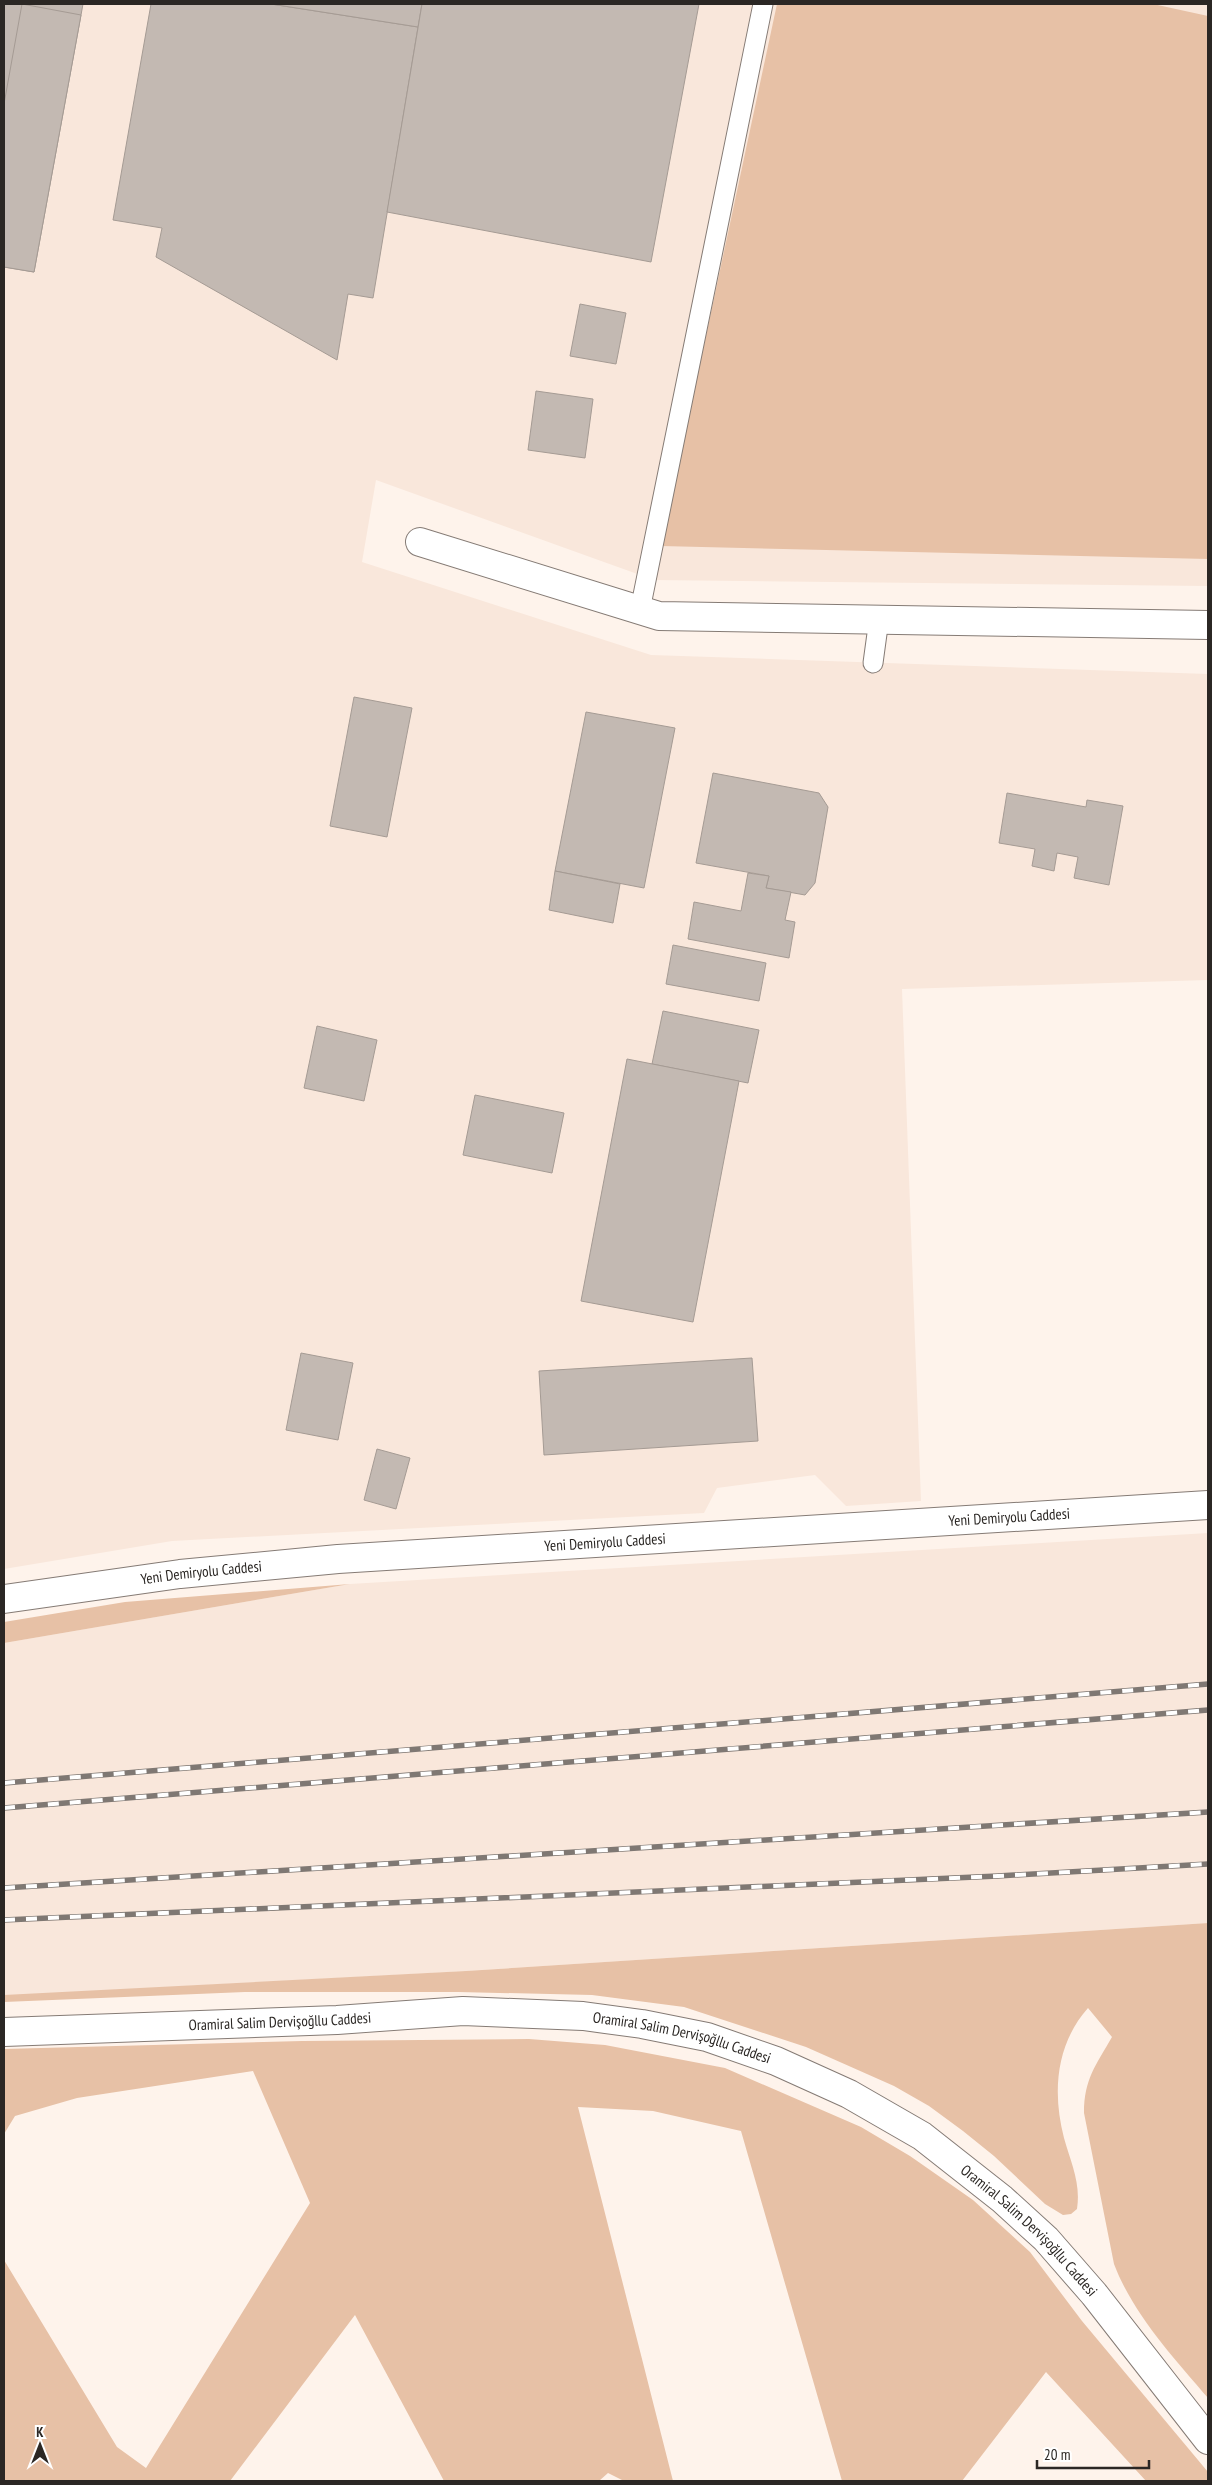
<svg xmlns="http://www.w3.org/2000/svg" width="1212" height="2485" viewBox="0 0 1212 2485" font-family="'PT Sans Narrow',sans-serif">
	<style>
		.built { fill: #f9e7db }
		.green { fill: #e7c1a6 }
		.building { fill: #c3b9b2; stroke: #a59b94 }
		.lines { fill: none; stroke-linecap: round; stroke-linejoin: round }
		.lane-casing { stroke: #857b75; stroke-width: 21 }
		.street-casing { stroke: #857b75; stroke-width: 30 }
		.secondary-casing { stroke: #857b75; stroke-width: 30 }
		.lane { stroke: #fff; stroke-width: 19 }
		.street { stroke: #fff; stroke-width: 28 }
		.secondary { stroke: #fff; stroke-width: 28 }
		.rail-casing { stroke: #7f7873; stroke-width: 5.5 }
		.rail { stroke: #fff; stroke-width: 4; stroke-dasharray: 11; stroke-linecap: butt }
		.labels { text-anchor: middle; stroke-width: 5; stroke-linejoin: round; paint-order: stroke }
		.street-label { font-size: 15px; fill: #2b2724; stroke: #fff }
	</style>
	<rect width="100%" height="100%" fill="#fef3eb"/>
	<g class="built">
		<polygon points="4,4 1208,4 1208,586 654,580 376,480 362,562 651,655 1208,674 1208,980 902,989 921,1501 846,1506 815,1475 717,1488 704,1513 172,1541 4,1569"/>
		<polygon points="1208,1533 1208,1923 466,1971 4,1996 4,1643 350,1584"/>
	</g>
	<g class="green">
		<polygon points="777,4 1153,4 1208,16 1208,559 661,546"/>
		<polygon points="350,1584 4,1643 4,1622 125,1602"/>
		<path d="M1208,1923V2398C1173,2357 1133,2314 1114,2264L1084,2113C1084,2079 1096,2065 1112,2037L1088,2008C1056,2044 1052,2092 1064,2138C1071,2163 1081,2183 1077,2209L1071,2214L1063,2215L1045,2204L994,2156L963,2131L929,2106L894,2086L806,2047L684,2007L592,1995L458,1992H245L4,2002V1995L466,1971Z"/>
		<polygon points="529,2039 605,2045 725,2068 861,2127 910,2156 973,2200 1030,2252 1082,2321 1208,2472 1208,2481 1146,2481 1046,2372 962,2481 842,2481 741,2131 653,2111 578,2107 673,2481 624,2481 608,2473 599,2481 444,2481 355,2315 230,2481 4,2481 4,2260 117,2447 146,2468 310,2203 253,2071 77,2098 15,2116 4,2134 4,2049 302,2041"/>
	</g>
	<g class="building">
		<polygon points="4,4 83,4 34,272 4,267"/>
		<polygon points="22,4 81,15 34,272 4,267 4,104"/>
		<polygon points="151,4 271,4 418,27 373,298 348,294 337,360 156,257 162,228 113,220"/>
		<polygon points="271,4 422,4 418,27"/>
		<polygon points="422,4 699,4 651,262 387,212"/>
		<polygon points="580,304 626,313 616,364 570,356"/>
		<polygon points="536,391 593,399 585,458 528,450"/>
		<polygon points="354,697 412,708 387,837 330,826"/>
		<polygon points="586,712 675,728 644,888 555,871"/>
		<polygon points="713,773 819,793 828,807 815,883 805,895 766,888 769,876 696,863"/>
		<polygon points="1007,793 1086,807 1087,800 1123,806 1109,885 1074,878 1078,857 1057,853 1054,871 1032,866 1035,849 999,843"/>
		<polygon points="555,871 620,884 613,923 549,910"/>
		<polygon points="748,873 769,876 766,888 791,892 785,920 795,922 789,958 688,939 694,902 741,911"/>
		<polygon points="673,945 766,963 759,1001 666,984"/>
		<polygon points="663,1011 759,1030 748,1083 652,1064"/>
		<polygon points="317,1026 377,1040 364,1101 304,1088"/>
		<polygon points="627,1059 739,1081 693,1322 581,1301"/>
		<polygon points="475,1095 564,1113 552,1173 463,1155"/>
		<polygon points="301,1353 353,1363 338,1440 286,1430"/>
		<polygon points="752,1358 758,1441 544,1455 539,1371"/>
		<polygon points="377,1449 410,1458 396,1509 364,1500"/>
	</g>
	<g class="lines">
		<defs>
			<g id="lane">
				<polyline points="640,610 763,4"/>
				<polyline points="873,663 879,619"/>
			</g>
			<g id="street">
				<polyline points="420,542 659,616 1208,625"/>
				<path id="s1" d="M4,1599L180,1574L338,1559L1208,1505"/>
			</g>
			<g id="secondary">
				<path id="s2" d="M4,2032L337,2020L463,2011L583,2016L642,2024L707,2037L776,2061L849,2094L922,2136L1002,2199L1046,2239L1094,2294L1208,2440"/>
			</g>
		</defs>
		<use href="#lane" class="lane-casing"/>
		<use href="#street" class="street-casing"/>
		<use href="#secondary" class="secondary-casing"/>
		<use href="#lane" class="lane"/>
		<use href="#street" class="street"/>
		<use href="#secondary" class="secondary"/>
		<defs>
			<g id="rail">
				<polyline points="4,1783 1208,1684"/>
				<polyline points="4,1808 1208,1710"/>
				<polyline points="4,1888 1208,1812"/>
				<polyline points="4,1920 998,1876 1208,1864"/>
			</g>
		</defs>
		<use href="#rail" class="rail-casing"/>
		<use href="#rail" class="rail"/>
	</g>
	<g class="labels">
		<g class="street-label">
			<text dy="5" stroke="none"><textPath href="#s1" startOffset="1009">Yeni Demiryolu Caddesi</textPath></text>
			<text dy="5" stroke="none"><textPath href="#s1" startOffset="604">Yeni Demiryolu Caddesi</textPath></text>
			<text dy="5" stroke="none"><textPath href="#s1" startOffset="199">Yeni Demiryolu Caddesi</textPath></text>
			<text dy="5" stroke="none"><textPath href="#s2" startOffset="276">Oramiral Salim Dervişoğllu Caddesi</textPath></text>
			<text dy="5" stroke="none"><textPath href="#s2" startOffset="681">Oramiral Salim Dervişoğllu Caddesi</textPath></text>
			<text dy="5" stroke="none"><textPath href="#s2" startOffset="1086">Oramiral Salim Dervişoğllu Caddesi</textPath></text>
		</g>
	</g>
	<rect width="1212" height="2485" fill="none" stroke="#2b2724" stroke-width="10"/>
	<g transform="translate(40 2445)" stroke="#ffffff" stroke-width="4" paint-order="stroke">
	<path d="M0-4L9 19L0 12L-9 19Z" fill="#2b2724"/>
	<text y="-8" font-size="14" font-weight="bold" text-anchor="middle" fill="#2b2724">K</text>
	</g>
	<path d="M1037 2460v8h112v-8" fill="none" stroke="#2b2724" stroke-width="2.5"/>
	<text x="1044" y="2460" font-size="15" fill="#2b2724" stroke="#ffffff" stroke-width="4" paint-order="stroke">20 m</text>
</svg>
